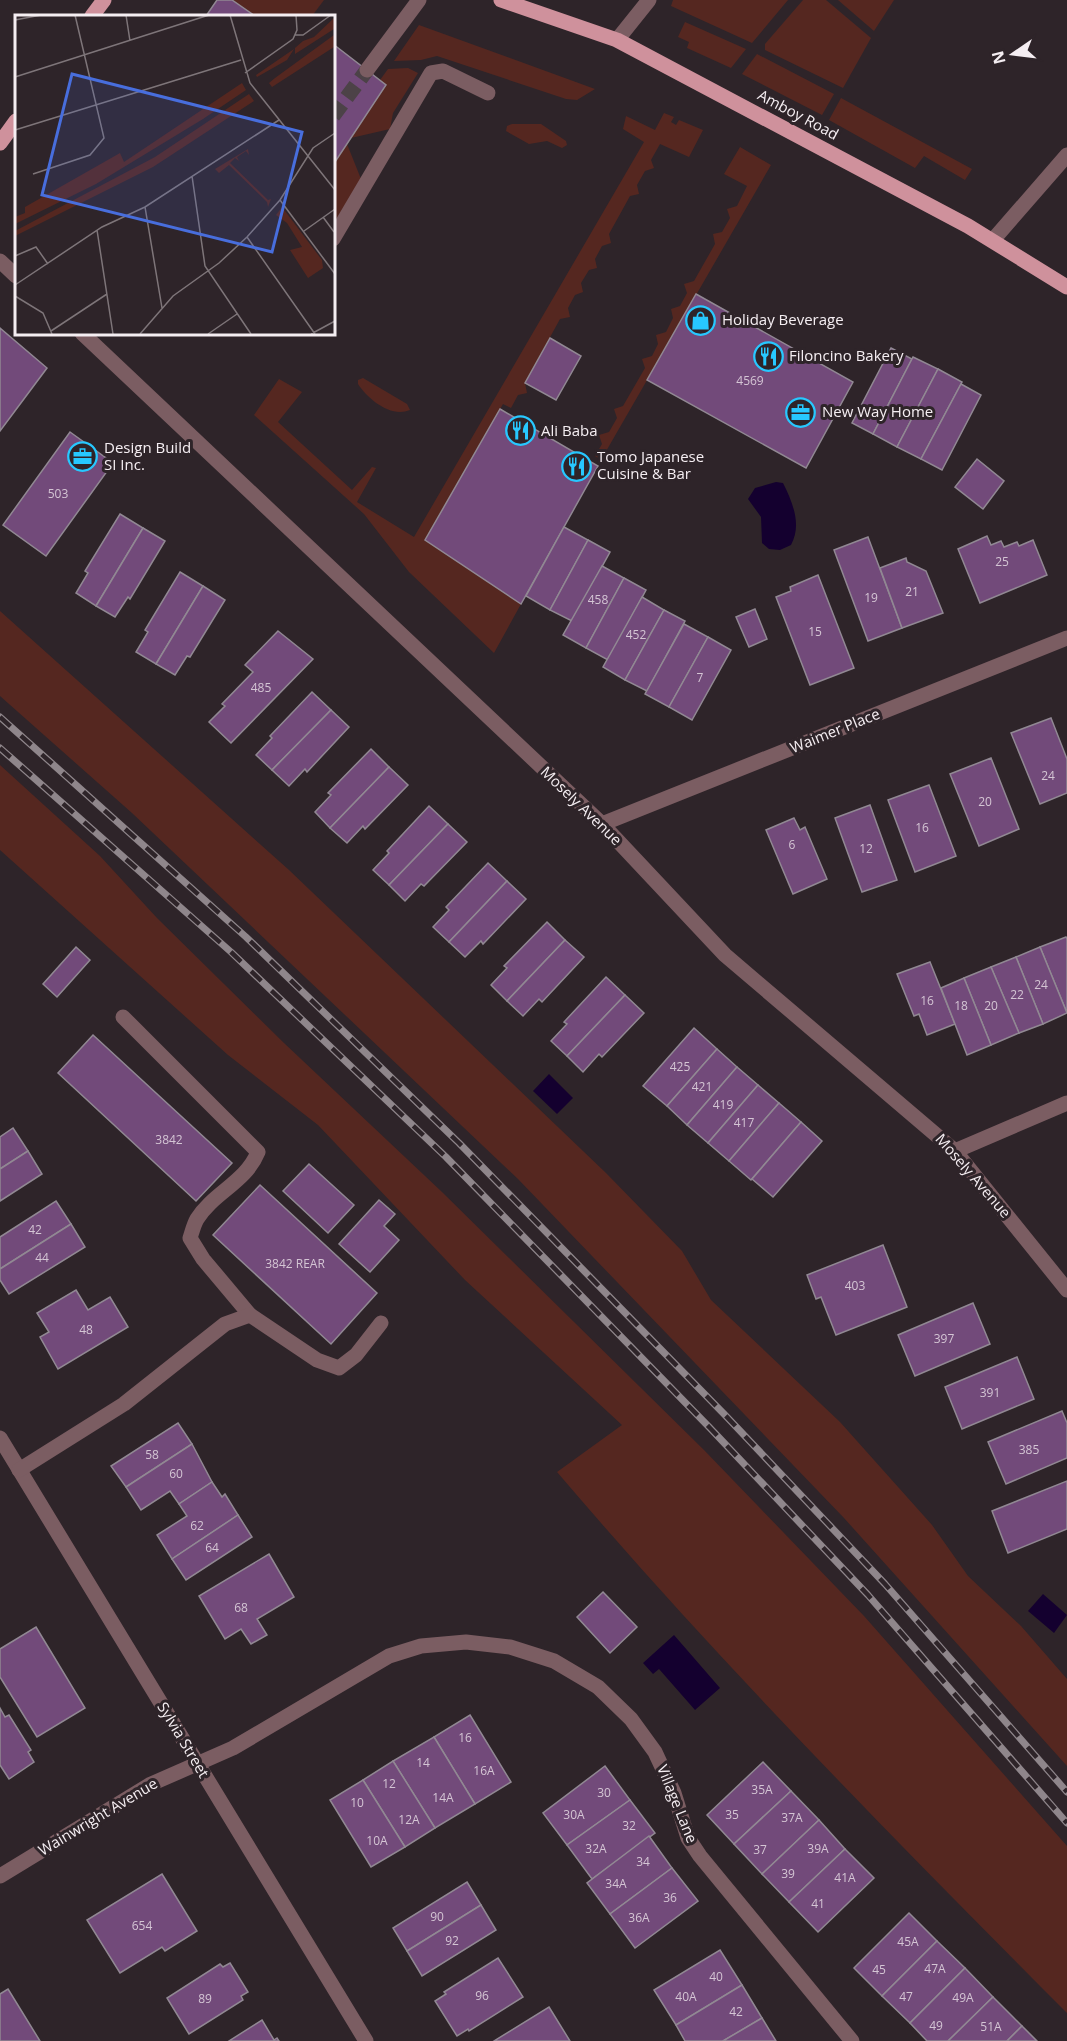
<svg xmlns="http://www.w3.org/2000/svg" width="1067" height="2041" viewBox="0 0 1067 2041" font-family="'Open Sans',sans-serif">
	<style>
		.green { fill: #552720 }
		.water { fill: #14002f }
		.building { fill: #724a7a; stroke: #918893; stroke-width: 1.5 }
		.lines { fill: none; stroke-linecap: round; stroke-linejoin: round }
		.minor-tunnel { stroke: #4c4247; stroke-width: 15; stroke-dasharray: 15 8; stroke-linecap: butt }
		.minor { stroke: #7b5d62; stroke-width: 15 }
		.major { stroke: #cf919c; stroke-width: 15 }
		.rail-casing { stroke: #8f868b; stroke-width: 7 }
		.rail { stroke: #2e2429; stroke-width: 4.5; stroke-dasharray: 14; stroke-linecap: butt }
		.labels { text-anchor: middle; stroke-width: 6; stroke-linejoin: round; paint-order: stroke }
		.number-label { font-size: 12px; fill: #d4c5d4 }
		.street-label { font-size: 15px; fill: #f5eef2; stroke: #2e2429 }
		.poi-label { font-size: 15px; fill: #f5eef2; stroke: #2e2429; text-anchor: start }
		.inset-road { fill: none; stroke: #7e7579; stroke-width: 1.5 }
		.view { fill: #486edd; fill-opacity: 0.15; stroke: #486edd; stroke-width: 3 }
		.inset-edge { fill: none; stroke: #f5eef2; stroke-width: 3 }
	</style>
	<rect width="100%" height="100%" fill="#2e2429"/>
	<g class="green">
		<polygon points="232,0 324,0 312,16 255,16"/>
		<polygon points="673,0 788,0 752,43 671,6"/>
		<polygon points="803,0 826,0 871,38 843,88 765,50 765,44"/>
		<polygon points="838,0 894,0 874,31"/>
		<polygon points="685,22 746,49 731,68 687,48 689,42 678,37"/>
		<polygon points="419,25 595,89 577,100 566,99 437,56 421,60 394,61"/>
		<polygon points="757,54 834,94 822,115 742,74"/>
		<polygon points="408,68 418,73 393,113 390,129 351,138 386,85 380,80 388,69"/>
		<polygon points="841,98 972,169 965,180 924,156 915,168 829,120"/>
		<polygon points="664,113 674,117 671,122 676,125 679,120 703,130 689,157 660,144 651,160 654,168 645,171 637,185 639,194 630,196 609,234 611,243 602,246 595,259 597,268 589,270 581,283 583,292 575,295 568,308 570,317 560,319 525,383 527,393 518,395 511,408 503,404 426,540 521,604 494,653 409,572 364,514 254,415 279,379 302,392 278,422 352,490 372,467 376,468 357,502 414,537 644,142 623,129 626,116 655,130"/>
		<polygon points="512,124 541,124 566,141 567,145 562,148 547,141 529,144 506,131 507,126"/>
		<polygon points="347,144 361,179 333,225 333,165"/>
		<polygon points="740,147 771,165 601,460 595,456 602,444 599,435 609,432 617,418 614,409 623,406 645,368 642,359 652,356 658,344 656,335 666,332 673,318 671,309 680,306 687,293 684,284 694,281 715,244 713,234 722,232 730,218 727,209 737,206 747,186 724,174"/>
		<path d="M363,378L407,404L410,410C390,418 368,399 358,384V380Z"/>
		<polygon points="0,611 289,870 606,1173 682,1251 711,1300 840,1422 932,1525 968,1576 1021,1626 1067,1679 1067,1766 844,1518 518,1179 132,813 0,696"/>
		<path d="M0,765L100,856L157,918L284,1043L442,1192L704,1450L864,1616L1067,1846V2013C892,1837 718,1661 557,1472L622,1425L465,1280L318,1125L228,1055L0,850Z"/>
	</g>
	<g class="water">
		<path d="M776,482L783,483C793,503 802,525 791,545L780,550L769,549L762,543L761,517L748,499L755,488Z"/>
		<polygon points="549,1074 573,1098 557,1114 533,1091"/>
		<polygon points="1043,1594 1067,1615 1054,1633 1028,1611"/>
		<polygon points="674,1635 720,1688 695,1710 659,1669 653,1674 643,1663"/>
	</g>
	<g class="building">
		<polygon points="217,0 232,0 255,16 206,16"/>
		<polygon points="333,44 386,85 333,165"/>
		<polygon points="696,294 853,382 806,468 647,380"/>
		<polygon points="0,328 47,368 0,431"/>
		<polygon points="550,338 581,356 556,400 525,383"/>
		<polygon points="891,348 912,359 873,434 852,423"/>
		<polygon points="913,357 938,369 897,447 873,434"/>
		<polygon points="938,369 962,382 921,459 897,447"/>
		<polygon points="961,384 981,395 942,470 921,459"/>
		<polygon points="500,409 598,466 521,604 425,540"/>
		<polygon points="70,432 113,463 46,556 3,525"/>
		<polygon points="977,459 1004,481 983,509 955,487"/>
		<polygon points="120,514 143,528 96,606 76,593 88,573 85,571"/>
		<polygon points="564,527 588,540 550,610 526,596"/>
		<polygon points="143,528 165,541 130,599 128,597 115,617 96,606"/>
		<polygon points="987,536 991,545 1001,541 1004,547 1017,542 1019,546 1033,540 1047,575 980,603 958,549"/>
		<polygon points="868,537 902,628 868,641 834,550"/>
		<polygon points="588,540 610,552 572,621 550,610"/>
		<polygon points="906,558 907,562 926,571 943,613 902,628 880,568"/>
		<polygon points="602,566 624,578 586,648 563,635"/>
		<polygon points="180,572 203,586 156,664 136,652 148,632 145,630"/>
		<polygon points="818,575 854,668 810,685 776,597 791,591 790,587"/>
		<polygon points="624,578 646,590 608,660 586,648"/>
		<polygon points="203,586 225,600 190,657 187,656 175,675 156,664"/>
		<polygon points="642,597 664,610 625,680 603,667"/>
		<polygon points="755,609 767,639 749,647 736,617"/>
		<polygon points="664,610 685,621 647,691 625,680"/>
		<polygon points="684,624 708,637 669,707 645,694"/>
		<polygon points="278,631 313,659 231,743 209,722 225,706 222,704 253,672 245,665"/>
		<polygon points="708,637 731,650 692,720 669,707"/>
		<polygon points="312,692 331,710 272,770 256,755 272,738 270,736"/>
		<polygon points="331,710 349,727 307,772 305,769 289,786 272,770"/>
		<polygon points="1051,718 1067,759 1067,793 1040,804 1011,733"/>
		<polygon points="371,749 389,767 330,828 315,812 331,795 328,793"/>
		<polygon points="991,758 1019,829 979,846 950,774"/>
		<polygon points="389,767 408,785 365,829 363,826 347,843 330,828"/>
		<polygon points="929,785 956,856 915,872 888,800"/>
		<polygon points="870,805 897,880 862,892 835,818"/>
		<polygon points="429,806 448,824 389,885 373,870 389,853 387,851"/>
		<polygon points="794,818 800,830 805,827 827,879 793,894 766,830"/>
		<polygon points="448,824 467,842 424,886 421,884 405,901 389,885"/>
		<polygon points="488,863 507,881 449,942 433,927 449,910 446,907"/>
		<polygon points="507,881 526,899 483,944 481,941 465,957 449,942"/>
		<polygon points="547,922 565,940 507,1001 491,985 507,968 504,966"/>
		<polygon points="1066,937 1067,939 1067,1013 1040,947"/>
		<polygon points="565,940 584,957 542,1002 539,999 523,1016 507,1001"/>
		<polygon points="76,947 90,960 57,997 43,984"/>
		<polygon points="1040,947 1067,1013 1043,1024 1016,957"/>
		<polygon points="1016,957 1043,1024 1019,1033 991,967"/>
		<polygon points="930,962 955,1024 927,1035 919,1014 914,1016 897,974"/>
		<polygon points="991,967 1019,1033 991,1045 964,978"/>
		<polygon points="606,977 625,995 567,1056 551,1041 567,1024 564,1022"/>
		<polygon points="964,978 991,1045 967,1055 941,988"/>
		<polygon points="625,995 644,1013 602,1057 599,1054 583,1072 567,1056"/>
		<polygon points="694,1028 717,1049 667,1106 643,1086"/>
		<polygon points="93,1035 232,1163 196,1201 58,1073"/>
		<polygon points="717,1049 737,1067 687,1125 667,1106"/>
		<polygon points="737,1067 758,1085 708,1143 687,1125"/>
		<polygon points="758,1085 779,1103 729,1161 708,1143"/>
		<polygon points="779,1103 801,1122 751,1180 729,1161"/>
		<polygon points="801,1122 822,1141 773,1197 752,1179"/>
		<polygon points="13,1128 28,1151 0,1169 0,1137"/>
		<polygon points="28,1151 42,1174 0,1201 0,1169"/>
		<polygon points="309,1164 354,1205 328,1233 283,1191"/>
		<polygon points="260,1185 377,1293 331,1344 213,1235"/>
		<polygon points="379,1200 395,1214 384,1226 399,1240 370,1272 339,1244"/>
		<polygon points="56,1201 71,1224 0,1269 0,1237"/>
		<polygon points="71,1224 85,1247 9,1294 0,1280 0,1269"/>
		<polygon points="883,1245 907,1307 836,1335 821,1297 816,1299 807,1275"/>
		<polygon points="76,1290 88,1310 110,1297 128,1327 58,1369 40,1337 49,1332 37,1313"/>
		<polygon points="973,1303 990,1344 915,1376 898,1335"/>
		<polygon points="1017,1357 1034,1399 962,1429 945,1387"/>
		<polygon points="1062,1411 1067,1423 1067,1458 1006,1484 988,1442"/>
		<polygon points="178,1423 192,1444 126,1487 111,1466"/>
		<polygon points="192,1444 212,1482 179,1504 170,1491 141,1510 126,1487"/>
		<polygon points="1067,1481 1067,1529 1008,1553 992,1511"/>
		<polygon points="212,1482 222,1497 225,1494 238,1515 172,1559 157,1535 187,1516 179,1504"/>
		<polygon points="238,1515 252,1537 186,1580 172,1559"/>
		<polygon points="269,1554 294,1597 257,1619 267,1635 251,1644 241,1629 225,1639 199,1596"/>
		<polygon points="603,1592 637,1627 610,1653 577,1617"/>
		<polygon points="36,1627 85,1708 37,1737 0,1677 0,1649"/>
		<polygon points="0,1708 5,1717 9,1715 31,1750 28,1752 34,1762 9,1779 0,1765"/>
		<polygon points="470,1715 511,1782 475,1804 434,1737"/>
		<polygon points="434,1737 475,1804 435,1828 393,1761"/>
		<polygon points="393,1761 435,1828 405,1847 363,1780"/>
		<polygon points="763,1762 791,1791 734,1844 707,1815"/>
		<polygon points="605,1766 630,1800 567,1845 543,1813"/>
		<polygon points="363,1780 405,1847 371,1867 330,1800"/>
		<polygon points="791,1791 819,1820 762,1874 734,1844"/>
		<polygon points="630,1800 655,1833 592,1879 567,1845"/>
		<polygon points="819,1820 845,1849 789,1902 762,1874"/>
		<polygon points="649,1836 672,1868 610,1914 587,1883"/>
		<polygon points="845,1849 874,1878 818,1932 789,1902"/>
		<polygon points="672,1868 698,1901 635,1948 610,1914"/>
		<polygon points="162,1874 197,1931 165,1951 162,1947 120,1973 87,1920"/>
		<polygon points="467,1882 481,1905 407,1951 393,1928"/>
		<polygon points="481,1905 496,1930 422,1976 407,1951"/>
		<polygon points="909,1913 937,1941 882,1996 854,1968"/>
		<polygon points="937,1941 965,1968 910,2023 882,1996"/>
		<polygon points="720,1950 742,1985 676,2025 654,1990"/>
		<polygon points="498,1958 523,1997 469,2031 468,2029 457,2036 435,2001 446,1994 444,1992"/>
		<polygon points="230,1963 248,1992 241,1996 243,2000 189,2034 167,1998 220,1964 223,1967"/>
		<polygon points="965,1968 993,1997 948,2041 927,2041 910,2023"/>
		<polygon points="742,1985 762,2018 723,2041 685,2041 676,2025"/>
		<polygon points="8,1989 40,2041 0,2041 0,1994"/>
		<polygon points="993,1997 1022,2026 1007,2041 948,2041"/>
		<polygon points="549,2007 570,2041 494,2041"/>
		<polygon points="762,2018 776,2041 723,2041"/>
		<polygon points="262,2020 274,2040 277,2038 279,2041 229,2041"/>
		<polygon points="1022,2026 1037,2041 1007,2041"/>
	</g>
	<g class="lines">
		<polyline class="minor-tunnel" points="333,116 367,70"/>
		<g class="minor">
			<polyline points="617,40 649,0"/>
			<polyline points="367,70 419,0"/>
			<polyline points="333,239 431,73 443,71 488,93"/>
			<polyline points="993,240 1067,155"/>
			<polyline points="0,261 16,276"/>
			<polyline points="82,333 602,824 725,955 955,1151 1067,1290"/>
			<polyline points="602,824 1067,638"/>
			<path d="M123,1017L258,1152C246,1182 213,1193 197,1219C194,1224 192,1232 190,1238L203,1259L250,1315"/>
			<polyline points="955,1151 1067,1103"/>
			<polyline points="0,1438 366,2041"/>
			<polyline points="19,1470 124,1404 225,1324 250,1315 317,1360 339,1368 356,1355 381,1323"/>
			<polyline points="0,1876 151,1784 233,1748 389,1656 421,1646 466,1642 510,1647 554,1661 598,1687 631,1719 655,1752 674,1793 688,1838 700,1856 852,2041"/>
		</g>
		<g class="major">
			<polyline points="501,0 617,40 968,226 1067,287"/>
			<polyline points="92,16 104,0"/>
			<polyline points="0,143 16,121"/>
		</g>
		<defs>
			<g id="rail">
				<polyline points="0,717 246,937 459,1143 725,1415 885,1584 1067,1792"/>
				<polyline points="0,748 231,952 446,1157 710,1428 868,1595 1067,1823"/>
			</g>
		</defs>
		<use href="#rail" class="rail-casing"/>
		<use href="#rail" class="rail"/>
	</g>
	<defs>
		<symbol id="shop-ring" viewBox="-11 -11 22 22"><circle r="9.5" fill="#2e2429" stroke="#27c8ff" stroke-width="1.5"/><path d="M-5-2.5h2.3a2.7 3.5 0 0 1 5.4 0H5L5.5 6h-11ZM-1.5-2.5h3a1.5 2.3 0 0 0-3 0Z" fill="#27c8ff"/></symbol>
		<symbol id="restaurant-ring" viewBox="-11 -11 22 22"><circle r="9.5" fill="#2e2429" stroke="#27c8ff" stroke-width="1.5"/><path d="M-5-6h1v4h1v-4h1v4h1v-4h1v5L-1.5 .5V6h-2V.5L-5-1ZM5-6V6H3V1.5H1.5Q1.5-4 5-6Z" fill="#27c8ff"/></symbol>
		<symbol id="office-ring" viewBox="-11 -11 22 22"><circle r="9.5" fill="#2e2429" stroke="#27c8ff" stroke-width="1.5"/><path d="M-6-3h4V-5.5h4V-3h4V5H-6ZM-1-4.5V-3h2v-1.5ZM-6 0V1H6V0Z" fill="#27c8ff"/></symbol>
	</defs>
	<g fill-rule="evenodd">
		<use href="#shop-ring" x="684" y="304" width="33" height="33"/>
		<use href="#restaurant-ring" x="752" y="340" width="33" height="33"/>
		<use href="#office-ring" x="784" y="396" width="33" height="33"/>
		<use href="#restaurant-ring" x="504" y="414" width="33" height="33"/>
		<use href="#office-ring" x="66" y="440" width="33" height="33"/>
		<use href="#restaurant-ring" x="560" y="450" width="33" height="33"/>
	</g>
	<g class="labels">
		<g class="number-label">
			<text x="750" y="385">4569</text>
			<text x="58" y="498">503</text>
			<text x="1002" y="566">25</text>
			<text x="912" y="596">21</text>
			<text x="871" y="602">19</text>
			<text x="598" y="604">458</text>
			<text x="815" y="636">15</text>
			<text x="636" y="639">452</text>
			<text x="700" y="682">7</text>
			<text x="261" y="692">485</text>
			<text x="1048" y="780">24</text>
			<text x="985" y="806">20</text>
			<text x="922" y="832">16</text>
			<text x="792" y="849">6</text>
			<text x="866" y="853">12</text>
			<text x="1041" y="989">24</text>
			<text x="1017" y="999">22</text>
			<text x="927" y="1005">16</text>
			<text x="961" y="1010">18</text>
			<text x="991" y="1010">20</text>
			<text x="680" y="1071">425</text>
			<text x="702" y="1091">421</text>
			<text x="723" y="1109">419</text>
			<text x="744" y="1127">417</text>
			<text x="169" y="1144">3842</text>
			<text x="35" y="1234">42</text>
			<text x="42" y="1262">44</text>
			<text x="295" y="1268">3842 REAR</text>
			<text x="855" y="1290">403</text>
			<text x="86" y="1334">48</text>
			<text x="944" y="1343">397</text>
			<text x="990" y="1397">391</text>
			<text x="1029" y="1454">385</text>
			<text x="152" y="1459">58</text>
			<text x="176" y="1478">60</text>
			<text x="197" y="1530">62</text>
			<text x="212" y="1552">64</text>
			<text x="241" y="1612">68</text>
			<text x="465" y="1742">16</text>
			<text x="423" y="1767">14</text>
			<text x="484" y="1775">16A</text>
			<text x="389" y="1788">12</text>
			<text x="762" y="1794">35A</text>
			<text x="604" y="1797">30</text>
			<text x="443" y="1802">14A</text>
			<text x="357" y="1807">10</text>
			<text x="574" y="1819">30A</text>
			<text x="732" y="1819">35</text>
			<text x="792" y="1822">37A</text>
			<text x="409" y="1824">12A</text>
			<text x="629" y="1830">32</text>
			<text x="377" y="1845">10A</text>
			<text x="596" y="1853">32A</text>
			<text x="818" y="1853">39A</text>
			<text x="760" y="1854">37</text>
			<text x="643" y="1866">34</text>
			<text x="788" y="1878">39</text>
			<text x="845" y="1882">41A</text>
			<text x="616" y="1888">34A</text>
			<text x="670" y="1902">36</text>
			<text x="818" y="1908">41</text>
			<text x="437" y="1921">90</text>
			<text x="639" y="1922">36A</text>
			<text x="142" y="1930">654</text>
			<text x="452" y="1945">92</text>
			<text x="908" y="1946">45A</text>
			<text x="935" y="1973">47A</text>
			<text x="879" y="1974">45</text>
			<text x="716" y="1981">40</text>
			<text x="482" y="2000">96</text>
			<text x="686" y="2001">40A</text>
			<text x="906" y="2001">47</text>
			<text x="963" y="2002">49A</text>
			<text x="205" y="2003">89</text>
			<text x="736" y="2016">42</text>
			<text x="936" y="2030">49</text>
			<text x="991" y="2031">51A</text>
		</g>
		<g class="street-label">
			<text transform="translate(798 115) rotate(28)" y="5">Amboy Road</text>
			<text transform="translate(835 731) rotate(-22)" y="5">Waimer Place</text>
			<text transform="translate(581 806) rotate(44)" y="5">Mosely Avenue</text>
			<text transform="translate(973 1176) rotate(49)" y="5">Mosely Avenue</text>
			<text transform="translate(183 1740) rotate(59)" y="5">Sylvia Street</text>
			<text transform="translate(677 1804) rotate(68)" y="5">Village Lane</text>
			<text transform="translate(98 1817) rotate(-31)" y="5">Wainwright Avenue</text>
		</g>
		<g class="poi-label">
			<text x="722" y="325">Holiday Beverage</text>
			<text x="789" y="361">Filoncino Bakery</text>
			<text x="822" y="417">New Way Home</text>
			<text x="541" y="436">Ali Baba</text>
			<text x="104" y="453">Design Build<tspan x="104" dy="17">SI Inc.</tspan></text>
			<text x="597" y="462">Tomo Japanese<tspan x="597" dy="17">Cuisine &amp; Bar</tspan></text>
		</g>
	</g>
	<g transform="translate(15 15)">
		<rect width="320" height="320" fill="#2e2429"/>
		<path d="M319,3V14L280,39V33L288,26L299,22ZM319,20V32L257,72L254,68L260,63ZM279,34L272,45L242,62L241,60ZM227,68L231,75L188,104L81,169L0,209V202L10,198V192L105,138L109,147ZM234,79L239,86L138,152L0,221V216L140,142ZM233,134L234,140L231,136L222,142L224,146L220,143L215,148L253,185L256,184L253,192L252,187L214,150L204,158L200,154ZM267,192L307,245L308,253L293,263L275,235L287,232L272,208L261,200Z" fill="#552720"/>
		<path class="inset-road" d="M111,0L115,26M215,0L235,68L320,175M0,5L26,0M280,20H288L316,0M230,58L278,24L282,15L281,0M0,62L194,0M0,115L226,45M18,159L75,140L89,123L60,0M177,161L190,251L236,319M265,185L320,259M130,192L147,293M308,202L319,217M82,215L98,319M289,216L320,194M232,222L300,319M0,241L21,232L33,249M0,270L87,212L130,192L264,105M0,281L28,298L37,319M36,316L92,279M125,319L158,281L204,248L232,222L265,185L298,133L320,118M193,319L222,299M296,319L320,306"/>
		<path class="view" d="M57,59L287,117L257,237L27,180Z"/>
		<rect width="320" height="320" class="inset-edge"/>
	</g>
	<g transform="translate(1013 54) rotate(256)" stroke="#2e2429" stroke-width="4.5" paint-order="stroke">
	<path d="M0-4.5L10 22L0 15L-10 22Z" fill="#f5eef2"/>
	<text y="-9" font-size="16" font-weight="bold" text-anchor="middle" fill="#f5eef2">N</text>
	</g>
</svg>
